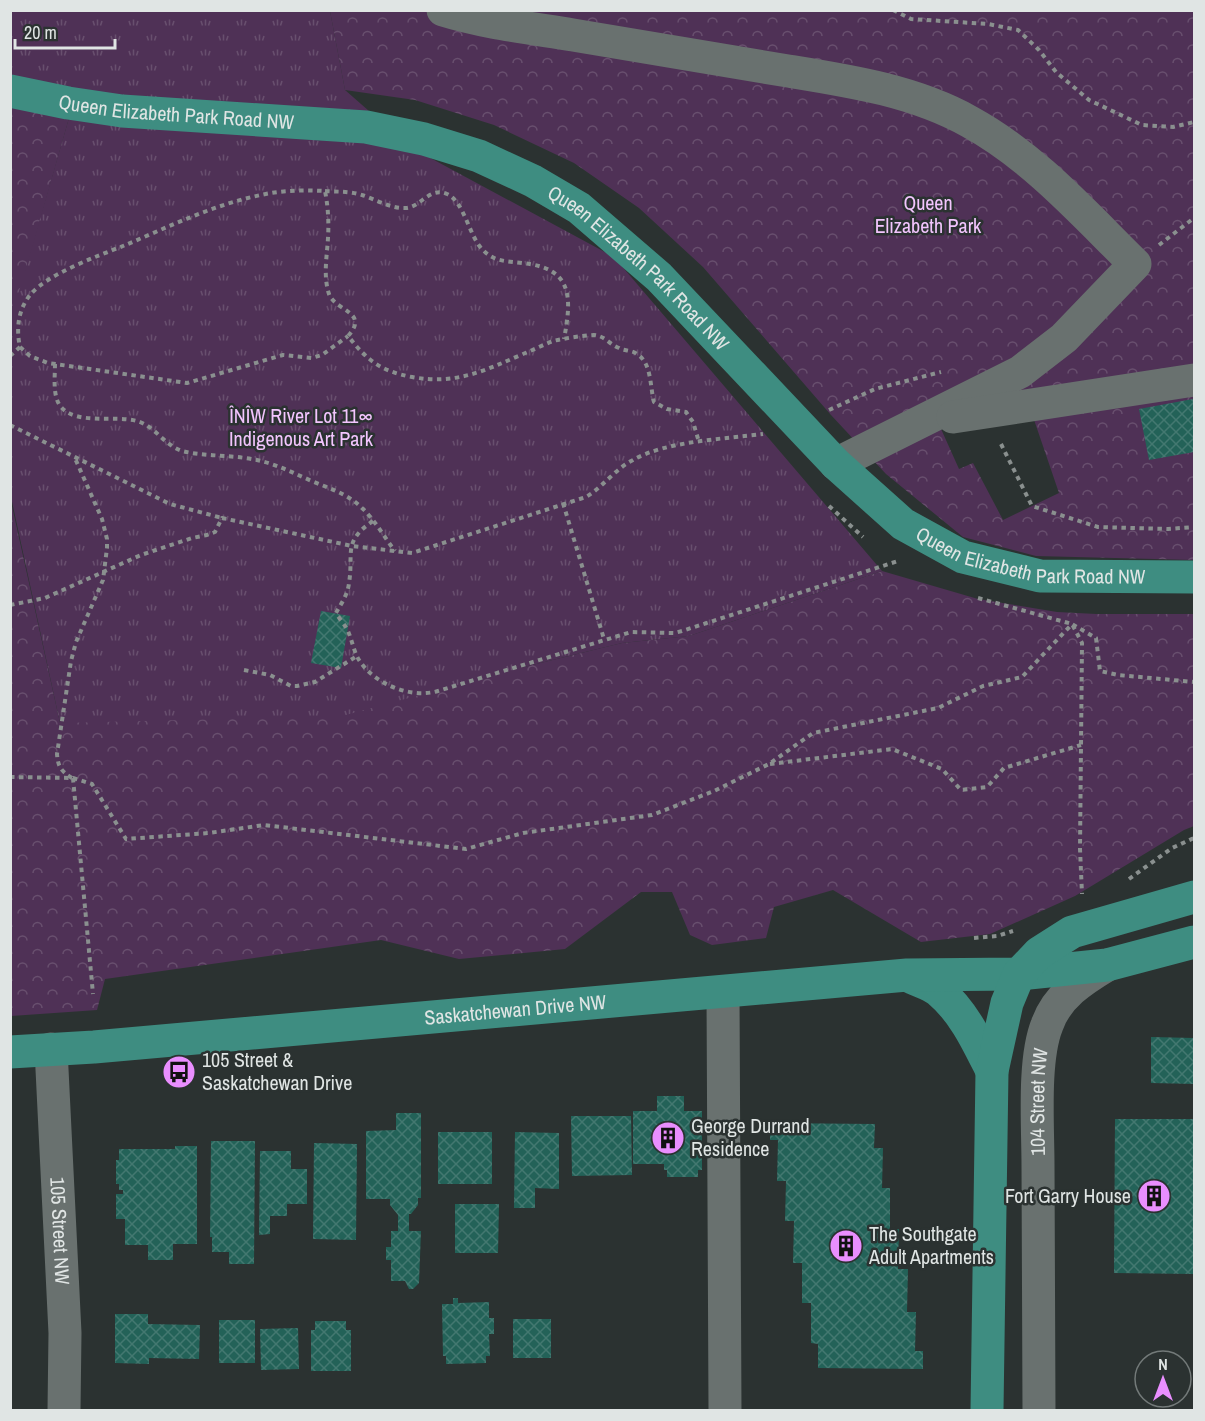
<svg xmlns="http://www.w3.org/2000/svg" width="1205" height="1421" viewBox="0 0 1205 1421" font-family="'Archivo Narrow',sans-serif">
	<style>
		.forest { fill: url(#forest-crowns); fill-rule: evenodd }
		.park { fill: url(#park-tufts) }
		.building { fill: url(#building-cross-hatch) }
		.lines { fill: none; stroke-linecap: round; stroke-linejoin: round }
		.path { stroke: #8a908f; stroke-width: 4; stroke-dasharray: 4.5 4.5; stroke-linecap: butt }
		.minor { stroke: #69716f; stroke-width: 33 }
		.major { stroke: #3e8d81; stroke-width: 33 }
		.labels { text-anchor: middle; stroke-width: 5; stroke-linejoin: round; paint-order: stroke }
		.street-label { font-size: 20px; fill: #e0e5e4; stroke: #2b3231 }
		.park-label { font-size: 20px; fill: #f3c5fe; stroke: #2b3231 }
		.poi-label { font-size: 20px; fill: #e0e5e4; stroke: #2b3231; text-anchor: start }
	</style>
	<defs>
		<pattern id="forest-crowns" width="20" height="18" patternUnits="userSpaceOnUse" patternTransform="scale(1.5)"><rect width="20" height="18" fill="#4f3156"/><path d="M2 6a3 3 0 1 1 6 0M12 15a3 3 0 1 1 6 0" fill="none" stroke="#684f6e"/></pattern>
		<pattern id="park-tufts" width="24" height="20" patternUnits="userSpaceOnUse" patternTransform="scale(1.5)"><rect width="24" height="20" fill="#4f3156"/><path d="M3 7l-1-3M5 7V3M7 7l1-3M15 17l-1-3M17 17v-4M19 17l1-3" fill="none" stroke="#684f6e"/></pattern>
		<pattern id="building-cross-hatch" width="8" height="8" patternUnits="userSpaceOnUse" patternTransform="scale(1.5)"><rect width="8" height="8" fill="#236258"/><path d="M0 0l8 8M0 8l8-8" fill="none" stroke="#437870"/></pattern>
	</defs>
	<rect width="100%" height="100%" fill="#2b3231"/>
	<g class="forest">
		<path d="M330,11H1194V560L1036,556L963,537L886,474L831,415L703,267L639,208L574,163L494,125L415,100L345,90ZM1029,405L1059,493L1003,520L973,463L959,469L937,420Z"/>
		<polygon points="11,107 69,118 11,323"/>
		<polygon points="10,497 60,723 524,667 622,643 689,636 882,571 978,599 1057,612 1096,614 1194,614 1194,826 1184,830 1075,896 990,934 921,942 833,890 774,907 766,938 712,945 690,935 672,892 641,892 565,949 459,959 381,940 105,979 97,1010 11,1016"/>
	</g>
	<polygon class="park" points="11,11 330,11 345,90 410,147 614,257 882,571 689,636 622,643 524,667 342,716 60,723 11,497 10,323 69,118 11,107"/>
	<g class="building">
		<polygon points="1193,399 1194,409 1194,452 1149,460 1139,409"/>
		<polygon points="321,611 350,616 341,668 311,663"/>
		<polygon points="1151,1037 1194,1038 1194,1084 1151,1083"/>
		<polygon points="657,1096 684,1096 684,1111 702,1111 702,1170 698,1170 698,1177 667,1177 667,1170 664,1170 664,1164 633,1164 633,1111 657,1111"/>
		<polygon points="396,1113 421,1113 421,1198 418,1198 418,1205 411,1214 409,1214 409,1231 421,1231 419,1283 413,1289 409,1289 405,1281 391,1281 391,1260 386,1260 386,1247 391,1247 391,1231 398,1231 398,1215 390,1205 390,1199 366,1199 366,1131 396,1130"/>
		<polygon points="571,1116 631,1116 632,1175 572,1176"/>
		<polygon points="1115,1119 1194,1119 1194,1274 1114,1273"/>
		<polygon points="770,1123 875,1124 874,1148 883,1148 882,1188 890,1188 890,1229 899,1229 898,1269 908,1269 907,1312 916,1312 915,1351 923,1351 923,1369 818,1368 818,1344 811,1343 811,1303 802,1303 802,1263 793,1263 794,1221 785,1221 786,1181 777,1181 778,1140 770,1140"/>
		<rect x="438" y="1132" width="54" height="52"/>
		<polygon points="515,1132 559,1133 559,1189 535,1188 535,1208 514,1208"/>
		<polygon points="211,1141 255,1141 254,1264 229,1264 229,1252 212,1252 212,1237 210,1237"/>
		<polygon points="314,1143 357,1144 356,1240 313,1239"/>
		<polygon points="175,1146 197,1146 197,1244 173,1244 173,1260 148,1260 148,1245 125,1245 125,1219 116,1219 116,1194 123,1194 123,1190 119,1190 119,1184 116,1184 116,1160 119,1160 119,1149 175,1149"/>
		<polygon points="260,1151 291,1151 291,1169 307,1169 307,1204 287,1204 287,1216 270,1216 270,1234 259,1235"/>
		<polygon points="455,1204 499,1204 498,1253 455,1253"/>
		<polygon points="453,1298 458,1298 458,1303 489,1302 489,1318 494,1318 494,1334 489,1334 490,1356 486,1356 486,1363 446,1364 446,1356 443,1356 442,1304 453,1304"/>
		<polygon points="115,1314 148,1314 148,1324 200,1325 199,1359 149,1358 149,1364 115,1363"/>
		<rect x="513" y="1319" width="38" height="39"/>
		<rect x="219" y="1320" width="36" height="43"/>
		<polygon points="315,1321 346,1321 346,1330 351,1330 351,1371 311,1371 311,1330 315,1330"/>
		<polygon points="298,1328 299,1369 261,1370 260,1329"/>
	</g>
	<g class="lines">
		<g class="path">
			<polyline points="893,10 911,19 988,24 1018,30 1039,50 1056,72 1089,100 1142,125 1173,127 1194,122"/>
			<path d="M325,191C338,192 350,191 362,195C375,199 391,209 406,208C421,207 430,186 447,194C465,202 469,238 484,251C495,262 507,261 522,263C573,268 572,297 564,339"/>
			<polyline points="1159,245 1194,218"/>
			<polyline points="20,347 30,356 48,363 187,383 283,355 312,358 322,355 348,336"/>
			<path d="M10,356L20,347C16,329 18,310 30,295C47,274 98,256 123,246C166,228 215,204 261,195C283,190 303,190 325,191C328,206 329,222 328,238C327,256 323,276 329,294C335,311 370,312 348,336C367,360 380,371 412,377C455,385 484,371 523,354C533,350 543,345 553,341C566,338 580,336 594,335C605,336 609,344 619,348C624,351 632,350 637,354C652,363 650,388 654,402L667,409L686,412L693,422L699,442"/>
			<path d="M55,364C55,377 52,398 62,408C78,425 115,415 137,421C155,426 164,445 182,451C202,456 225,455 245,458C271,461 291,472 314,482C331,489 348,494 362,508C375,520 384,537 395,551"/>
			<polyline points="829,410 875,389 941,372"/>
			<polyline points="10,425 170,504 222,518"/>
			<polyline points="1001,444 1032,506 1098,527 1168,529 1194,527"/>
			<polyline points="563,503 604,639"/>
			<polyline points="829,506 863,537"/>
			<path d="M373,521C342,542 354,553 349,583C348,594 341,604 336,613C339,618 344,624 347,629C352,639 353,650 359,660C374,684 411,699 438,691L631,632L674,633L682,631L898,561"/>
			<polyline points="978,598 1072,624 1082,643 1080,849 1082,894"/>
			<path d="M10,605L45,598L141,555L192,538L207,535L215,532L222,518L352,546L412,553L586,497C603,487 615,469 633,460C666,441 724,439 763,434"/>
			<polyline points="244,670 270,675 291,686 297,686 315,682 357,656"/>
			<polyline points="770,764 892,749 942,769 961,790 987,787 1004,768 1081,745"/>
			<polyline points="10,777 73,778 92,784 126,839 209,833 264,825 466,849 523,833 652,815 714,791 769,764 813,733 938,708 983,686 1022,677 1072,624 1096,638 1100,671 1118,675 1194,682"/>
			<path d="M72,778C61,771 58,767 57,754L71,661L76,642L103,580L107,548V539L102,519L74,456"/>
			<polyline points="73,778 93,994"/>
			<polyline points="1129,879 1172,848 1194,838"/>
			<polyline points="974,938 997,936 1013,931"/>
		</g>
		<g class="minor">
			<path d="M443,10C485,23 530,28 573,35C644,47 716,59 788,71C850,81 915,91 970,122C1034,157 1084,214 1135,264L1064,338L1020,372L836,464"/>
			<polyline points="953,417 1194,380"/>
			<polyline points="723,992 725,1410"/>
			<path id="s1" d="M51,1049L65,1333L64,1410"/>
			<path id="s2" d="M1039,1410C1038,1329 1038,1247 1038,1165C1038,1126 1033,1060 1047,1025C1057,996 1082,980 1107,965"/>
		</g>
		<g class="major">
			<path id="s3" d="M10,91L68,103L122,111L366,127L424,139L479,156L533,181L579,208L659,277L836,464L903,524L963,557L1040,576L1194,577"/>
			<path d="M909,976C918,981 931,984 939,991C964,1012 978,1043 992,1071"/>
			<path id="s4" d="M10,1052L94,1047L907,975L1019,974L1107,965L1194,942"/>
			<polyline points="987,1410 992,1071 1007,1003 1019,974 1039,953 1072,932 1194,897"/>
		</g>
	</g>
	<defs>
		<symbol id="bus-disc" viewBox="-11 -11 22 22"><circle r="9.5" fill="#e98efe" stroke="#2b3231"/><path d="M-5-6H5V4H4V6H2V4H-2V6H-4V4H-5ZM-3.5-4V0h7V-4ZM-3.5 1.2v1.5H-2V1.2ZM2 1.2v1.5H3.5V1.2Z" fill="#111"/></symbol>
		<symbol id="building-disc" viewBox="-11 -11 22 22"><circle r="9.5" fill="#e98efe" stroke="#2b3231"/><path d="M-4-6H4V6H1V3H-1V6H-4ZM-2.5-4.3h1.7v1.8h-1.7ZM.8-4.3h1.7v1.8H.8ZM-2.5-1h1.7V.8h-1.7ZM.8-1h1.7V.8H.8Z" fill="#111"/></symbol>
	</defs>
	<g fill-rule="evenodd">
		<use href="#bus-disc" x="160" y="1053" width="38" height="38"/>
		<use href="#building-disc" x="649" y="1119" width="38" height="38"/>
		<use href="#building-disc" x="1135" y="1177" width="38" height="38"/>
		<use href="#building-disc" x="827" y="1227" width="38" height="38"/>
	</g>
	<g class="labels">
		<g class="street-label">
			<text dy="7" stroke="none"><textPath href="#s3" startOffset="168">Queen Elizabeth Park Road NW</textPath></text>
			<text dy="7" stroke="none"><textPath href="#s3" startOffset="672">Queen Elizabeth Park Road NW</textPath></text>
			<text dy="7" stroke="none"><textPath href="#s3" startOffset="1176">Queen Elizabeth Park Road NW</textPath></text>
			<text dy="7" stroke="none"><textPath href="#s4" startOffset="507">Saskatchewan Drive NW</textPath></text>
			<text dy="7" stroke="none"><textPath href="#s2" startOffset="308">104 Street NW</textPath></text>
			<text dy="7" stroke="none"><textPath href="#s1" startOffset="182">105 Street NW</textPath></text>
		</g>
		<g class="park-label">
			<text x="928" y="210">Queen<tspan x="928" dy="23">Elizabeth Park</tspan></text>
			<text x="301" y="423">ÎNÎW River Lot 11∞<tspan x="301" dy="23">Indigenous Art Park</tspan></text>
		</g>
		<g class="poi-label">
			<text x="202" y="1067">105 Street &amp;<tspan x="202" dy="23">Saskatchewan Drive</tspan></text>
			<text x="691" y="1133">George Durrand<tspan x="691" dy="23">Residence</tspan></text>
			<text x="1131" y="1203" text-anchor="end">Fort Garry House</text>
			<text x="869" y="1241">The Southgate<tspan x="869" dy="23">Adult Apartments</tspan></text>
		</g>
	</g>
	<rect width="1205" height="1421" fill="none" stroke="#e0e5e4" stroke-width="24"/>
	<g transform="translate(1163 1379)"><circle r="28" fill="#2b3231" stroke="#737a79" stroke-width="1.5"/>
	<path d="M0-4.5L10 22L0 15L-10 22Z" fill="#e98efe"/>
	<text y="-9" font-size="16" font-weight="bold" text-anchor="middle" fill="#e0e5e4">N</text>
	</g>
	<path d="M15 39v9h100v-9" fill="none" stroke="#e0e5e4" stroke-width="3"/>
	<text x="24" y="39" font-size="18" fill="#e0e5e4" stroke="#2b3231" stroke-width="4.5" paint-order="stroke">20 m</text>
</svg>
